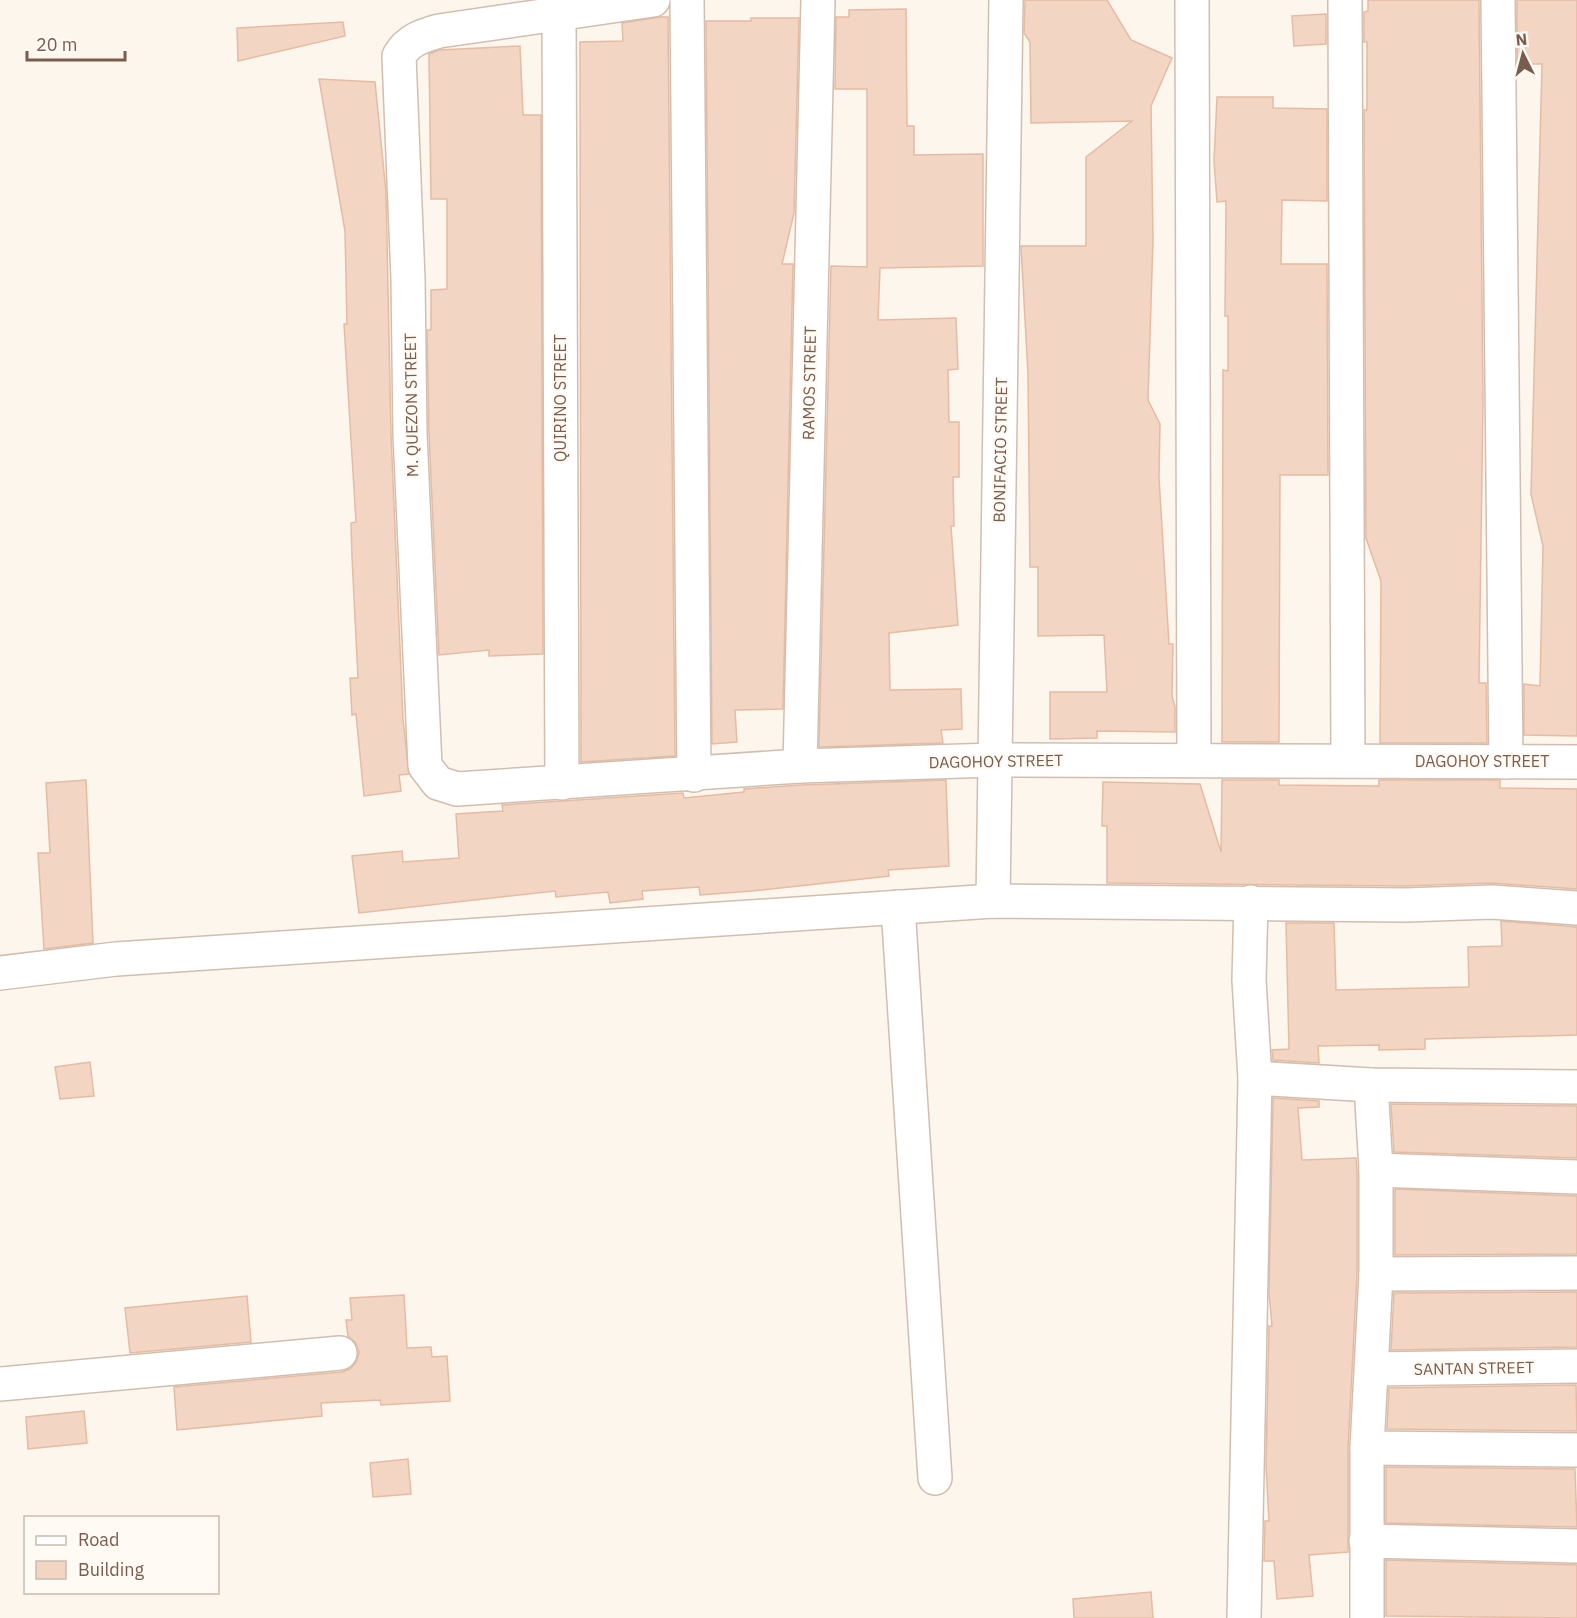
<svg xmlns="http://www.w3.org/2000/svg" width="1577" height="1618" viewBox="0 0 1577 1618" font-family="'IBM Plex Sans',sans-serif">
	<style>
		.building { fill: #f3d5c3; stroke: #e6bba3; stroke-width: 1.5 }
		.lines { fill: none; stroke-linecap: round; stroke-linejoin: round }
		.minor-casing { stroke: #d1beb0; stroke-width: 36 }
		.minor { stroke: #fff; stroke-width: 33 }
		.labels { text-anchor: middle; stroke-width: 4.5; stroke-linejoin: round; paint-order: stroke }
		.street-label { font-size: 16px; fill: #7a5c4d; stroke: #fffaf3 }
	</style>
	<rect width="100%" height="100%" fill="#fdf6ec"/>
	<g class="building">
		<polygon points="1025,0 1107,0 1131,40 1172,58 1151,106 1153,240 1148,400 1160,424 1159,477 1169,644 1173,644 1172,696 1175,707 1175,732 1097,731 1097,738 1050,739 1050,692 1107,692 1104,635 1038,636 1038,567 1030,567 1028,374 1021,246 1086,246 1086,157 1132,121 1031,123 1030,42 1024,33"/>
		<polygon points="1368,0 1479,0 1483,401 1479,683 1486,683 1487,743 1380,743 1381,581 1366,538 1364,110 1367,110 1367,42 1364,42 1364,12 1368,11"/>
		<polygon points="1517,0 1577,0 1577,736 1524,735 1524,684 1540,686 1543,546 1531,494 1542,64 1517,64"/>
		<polygon points="906,9 907,126 914,126 914,155 983,154 983,266 880,268 878,320 956,318 958,369 948,370 949,422 959,422 959,477 953,477 954,526 951,526 958,625 889,633 890,690 961,689 962,729 941,730 943,743 819,747 831,266 867,267 867,89 835,89 836,17 849,17 849,10"/>
		<polygon points="1326,14 1326,44 1294,46 1292,16"/>
		<polygon points="660,17 668,17 675,756 581,762 580,42 623,41 622,23"/>
		<polygon points="751,18 799,18 794,213 782,264 793,264 783,709 735,710 737,742 712,744 706,21 751,21"/>
		<polygon points="343,22 345,36 238,61 237,28"/>
		<polygon points="520,46 523,115 541,115 543,654 489,656 489,650 439,655 429,433 427,330 431,330 431,290 447,289 447,199 431,199 429,54 439,50"/>
		<polygon points="319,79 375,82 386,192 391,434 403,719 409,774 399,775 401,791 364,796 356,714 352,715 350,678 358,678 352,557 351,523 356,522 344,324 347,324 345,231"/>
		<polygon points="1217,97 1273,97 1273,108 1327,109 1327,201 1282,200 1281,264 1327,264 1328,475 1280,475 1279,742 1222,742 1223,370 1228,371 1228,316 1225,316 1226,201 1217,202 1214,161"/>
		<polygon points="86,780 93,943 44,949 38,853 50,853 46,783"/>
		<polygon points="946,780 949,866 888,870 889,876 752,891 700,895 699,887 642,891 643,899 610,903 608,892 556,897 555,891 359,913 352,856 402,851 403,862 459,858 456,814 503,811 502,805 683,793 684,798 744,792 744,789 801,785"/>
		<polygon points="1222,780 1279,780 1279,785 1379,786 1379,780 1500,780 1500,788 1577,789 1577,889 1491,883 1406,886 1107,883 1107,826 1102,826 1103,782 1200,784 1221,852"/>
		<polygon points="1501,921 1577,927 1577,1035 1425,1039 1425,1049 1379,1050 1379,1045 1318,1046 1319,1063 1273,1060 1272,1050 1289,1049 1286,923 1334,923 1336,990 1469,987 1468,947 1502,946"/>
		<polygon points="90,1062 94,1096 60,1099 55,1067"/>
		<polygon points="1273,1098 1319,1101 1319,1107 1298,1108 1302,1160 1356,1158 1357,1171 1357,1274 1348,1448 1348,1552 1309,1555 1313,1596 1277,1599 1274,1561 1264,1561 1265,1521 1269,1521 1266,1465 1269,1326 1272,1326 1269,1293"/>
		<polygon points="1391,1104 1577,1106 1577,1158 1394,1152"/>
		<polygon points="1395,1189 1577,1196 1577,1254 1395,1255"/>
		<polygon points="1577,1292 1577,1347 1391,1350 1394,1293"/>
		<polygon points="404,1295 407,1348 431,1347 432,1357 447,1356 450,1401 381,1405 380,1400 321,1403 322,1416 177,1430 174,1387 342,1372 350,1369 357,1361 359,1352 356,1343 348,1336 346,1320 352,1320 350,1298"/>
		<polygon points="247,1296 251,1342 130,1353 125,1308"/>
		<polygon points="1576,1385 1577,1431 1387,1429 1389,1388"/>
		<polygon points="84,1411 87,1443 28,1449 26,1417"/>
		<polygon points="408,1459 411,1494 373,1497 370,1463"/>
		<polygon points="1386,1467 1575,1469 1577,1527 1386,1523"/>
		<polygon points="1386,1560 1577,1565 1577,1618 1386,1616"/>
		<polygon points="1151,1592 1153,1618 1074,1618 1073,1599"/>
	</g>
	<g class="lines">
		<defs>
			<g id="minor">
				<path d="M653,0L439,31C422,36 408,40 399,56L408,279L410,434L425,766L438,783L457,789L800,766L995,760L1577,762"/>
				<polyline points="687,0 694,775"/>
				<polyline points="1192,0 1194,759"/>
				<polyline points="1345,0 1348,760"/>
				<polyline points="1498,0 1506,762"/>
				<polyline points="559,12 562,783"/>
				<polyline points="800,766 818,0"/>
				<polyline points="993,901 1006,0"/>
				<polyline points="898,907 935,1478"/>
				<polyline points="0,973 116,959 993,901 1406,905 1492,902 1577,908"/>
				<polyline points="1255,1078 1371,1085 1577,1087"/>
				<polyline points="1376,1170 1577,1177"/>
				<polyline points="1376,1274 1577,1273"/>
				<polyline points="1372,1369 1577,1366"/>
				<polyline points="0,1384 340,1353"/>
				<polyline points="1367,1448 1577,1450"/>
				<polyline points="1366,1541 1577,1546"/>
				<polyline points="1244,1618 1255,1078 1249,980 1251,902"/>
				<polyline points="1367,1618 1367,1448 1376,1274 1376,1170 1371,1085"/>
			</g>
		</defs>
		<use href="#minor" class="minor-casing"/>
		<use href="#minor" class="minor"/>
	</g>
	<g class="labels">
		<g class="street-label">
			<text transform="translate(809 383) rotate(-89)" y="6">RAMOS STREET</text>
			<text transform="translate(560 398) rotate(-90)" y="6">QUIRINO STREET</text>
			<text transform="translate(411 405) rotate(-91)" y="6">M. QUEZON STREET</text>
			<text transform="translate(1000 450) rotate(-89)" y="6">BONIFACIO STREET</text>
			<text transform="translate(996 761) rotate(-1)" y="6">DAGOHOY STREET</text>
			<text x="1482" y="767">DAGOHOY STREET</text>
			<text transform="translate(1474 1368) rotate(-1)" y="6">SANTAN STREET</text>
		</g>
	</g>
	<rect x="24" y="1516" width="195" height="78" fill="#fffaf3" stroke="#cabbb1" stroke-width="1.5"/>
	<rect x="36" y="1536" width="30" height="9" fill="#ffffff" stroke="#cabbb1" stroke-width="1.5"/>
	<text x="78" y="1546" font-size="18" fill="#7a5c4d">Road</text>
	<rect x="36" y="1561" width="30" height="18" fill="#f3d5c3" stroke="#cabbb1" stroke-width="1.5"/>
	<text x="78" y="1576" font-size="18" fill="#7a5c4d">Building</text>
	<g transform="translate(1523 54) rotate(354)" stroke="#fffaf3" stroke-width="4.5" paint-order="stroke">
	<path d="M0-4.5L10 22L0 15L-10 22Z" fill="#7a5c4d"/>
	<text y="-9" font-size="16" font-weight="bold" text-anchor="middle" fill="#7a5c4d">N</text>
	</g>
	<path d="M27 51v9h98v-9" fill="none" stroke="#7a5c4d" stroke-width="3"/>
	<text x="36" y="51" font-size="18" fill="#7a5c4d" stroke="#fffaf3" stroke-width="4.5" paint-order="stroke">20 m</text>
</svg>
